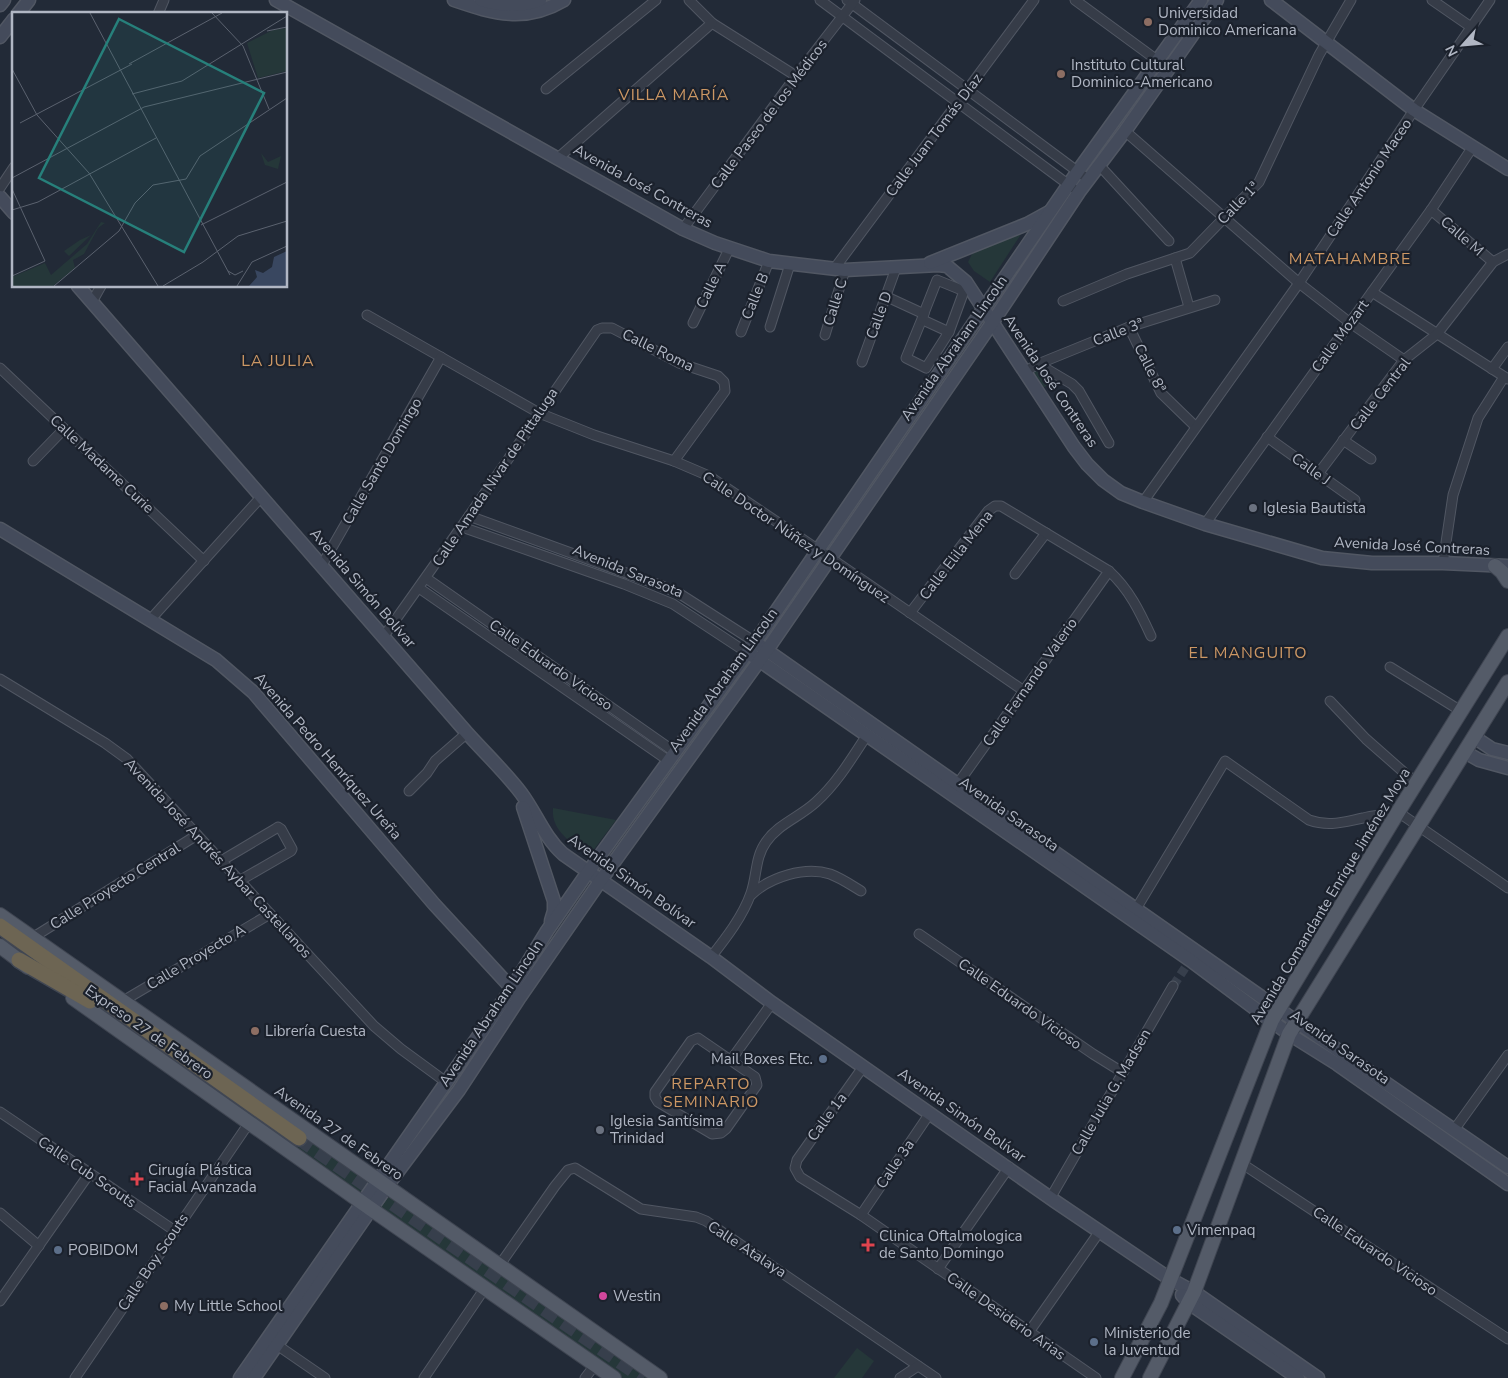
<svg xmlns="http://www.w3.org/2000/svg" width="1508" height="1378" viewBox="0 0 1508 1378" font-family="'Nunito Sans',sans-serif">
	<style>
		.green { fill: #253739 }
		.lines { fill: none; stroke-linecap: round; stroke-linejoin: round }
		.street-tunnel { stroke: #373f4c; stroke-width: 9; stroke-dasharray: 9 4.5; stroke-linecap: butt }
		.highway-tunnel { stroke: #373f4c; stroke-width: 15; stroke-dasharray: 15 8; stroke-linecap: butt }
		.street-casing { stroke: #515763; stroke-width: 11 }
		.secondary-casing { stroke: #515763; stroke-width: 15 }
		.primary-casing { stroke: #3f4551; stroke-width: 16 }
		.highway-casing { stroke: #414753; stroke-width: 18 }
		.street { stroke: #363c48; stroke-width: 9 }
		.secondary { stroke: #444b5b; stroke-width: 12 }
		.primary { stroke: #545b68; stroke-width: 14 }
		.highway { stroke: #6d6553; stroke-width: 15 }
		.education-dot { fill: #8d6e63; stroke: #1b212c; stroke-width: 2 }
		.worship-dot { fill: #6b7280; stroke: #1b212c; stroke-width: 2 }
		.service-dot { fill: #5c6f8a; stroke: #1b212c; stroke-width: 2 }
		.health-dot { fill: #e0444e; stroke: #1b212c; stroke-width: 2 }
		.hotel-dot { fill: #d1479c; stroke: #1b212c; stroke-width: 2 }
		.labels { text-anchor: middle; stroke-width: 4.5; stroke-linejoin: round; paint-order: stroke }
		.poi-label { font-size: 15px; fill: #b1b7c4; stroke: #1b212c; text-anchor: start }
		.street-label { font-size: 15px; fill: #b1b7c4; stroke: #1b212c }
		.neighbourhood-label { font-size: 16px; letter-spacing: 1px; fill: #cc9764; stroke: #1b212c }
		.inset-road { fill: none; stroke: #5b626f; stroke-width: 1 }
		.view { fill: #27807b; fill-opacity: 0.15; stroke: #27807b; stroke-width: 2.5 }
		.inset-edge { fill: none; stroke: #b1b7c4; stroke-width: 2.5 }
	</style>
	<rect width="100%" height="100%" fill="#222a37"/>
	<g class="green">
		<polygon points="1025,228 990,282 974,271 968,262 972,254 1019,229"/>
		<polygon points="1037,367 1057,380 1041,389 1030,372"/>
		<path d="M553,808L616,820L589,856C572,842 551,832 553,808Z"/>
		<polygon points="306,1134 656,1378 619,1378 294,1152"/>
		<polygon points="857,1348 874,1361 862,1378 834,1378"/>
	</g>
	<g class="lines">
		<polyline class="street-tunnel" points="1173,986 1185,968"/>
		<polyline class="highway-tunnel" points="299,1138 644,1378"/>
		<defs>
			<g id="street">
				<polyline points="689,0 712,23 796,76"/>
				<polyline points="820,0 1073,188"/>
				<polyline points="847,0 1089,180"/>
				<polyline points="1075,0 1169,69"/>
				<polyline points="1432,0 1471,27"/>
				<polyline points="158,14 164,0"/>
				<polyline points="546,89 656,0"/>
				<polyline points="1125,131 1299,283 1349,322 1404,360"/>
				<polyline points="558,158 712,23"/>
				<polyline points="1100,166 1169,241"/>
				<polyline points="0,188 14,167"/>
				<polyline points="1431,210 1493,262"/>
				<polyline points="683,229 796,76 855,0"/>
				<polyline points="1175,258 1189,307"/>
				<polyline points="834,269 1034,0"/>
				<polyline points="1372,292 1508,379"/>
				<polyline points="885,296 924,314 906,358 926,368 949,332"/>
				<polyline points="1063,301 1127,274 1190,253 1259,182 1319,55 1351,0"/>
				<polyline points="92,302 101,286"/>
				<polyline points="367,315 539,413 594,435 674,461 709,476 829,557 1024,691"/>
				<polyline points="923,320 949,332 964,291 937,280 924,313"/>
				<polyline points="693,323 730,247"/>
				<polyline points="770,327 790,264"/>
				<polyline points="1129,327 1161,393 1195,426"/>
				<polyline points="741,332 769,261"/>
				<polyline points="825,335 845,270"/>
				<polyline points="862,362 896,268"/>
				<polyline points="1038,364 1072,384 1079,391 1109,443"/>
				<polyline points="0,368 204,561"/>
				<polyline points="1492,369 1508,347"/>
				<polyline points="1024,372 1038,364 1129,327 1215,300"/>
				<polyline points="1267,437 1355,500"/>
				<polyline points="1343,440 1371,459"/>
				<polyline points="33,461 64,429"/>
				<polyline points="1318,474 1404,360 1437,334 1493,262 1508,254"/>
				<polyline points="1143,502 1299,283 1414,110 1490,0"/>
				<polyline points="469,516 662,586 680,594 755,642"/>
				<polyline points="1205,524 1431,210 1472,148"/>
				<polyline points="462,527 624,584 673,604 746,652"/>
				<polyline points="1443,563 1453,495 1478,418 1504,377"/>
				<polyline points="322,565 441,357"/>
				<polyline points="1015,574 1046,533"/>
				<polyline points="426,578 675,752"/>
				<polyline points="419,588 669,761"/>
				<path d="M910,613L988,511L995,506H1001L1109,571C1129,589 1140,612 1151,636"/>
				<polyline points="150,620 262,496"/>
				<polyline points="384,636 469,516 597,330 602,328 612,328 679,363 718,376 724,382 725,391 674,461"/>
				<polyline points="1390,667 1461,711"/>
				<polyline points="0,679 105,743 127,759 374,1026 401,1049 446,1082"/>
				<polyline points="1330,701 1366,739 1416,783"/>
				<polyline points="954,789 1109,571"/>
				<polyline points="409,791 427,773 435,761 467,733"/>
				<polyline points="221,861 275,829 278,827 281,829 292,849 291,851 239,881"/>
				<path d="M751,895C770,877 805,866 830,874C841,878 851,885 861,891"/>
				<path d="M1136,909L1225,761L1309,820C1329,827 1343,822 1363,818C1374,815 1386,815 1398,812L1508,888"/>
				<polyline points="919,934 1093,1054 1122,1072"/>
				<polyline points="32,938 197,835"/>
				<path d="M711,957C726,938 743,916 751,893C757,876 755,857 766,842C778,824 800,817 816,802C837,783 852,758 867,735"/>
				<polyline points="123,1001 270,914"/>
				<polygon points="698,1038 755,1077 757,1085 726,1129 721,1133 712,1134 658,1102 655,1097 655,1092 691,1041"/>
				<polyline points="731,1060 772,1003"/>
				<polyline points="863,1067 797,1160 795,1168 800,1177 861,1215 1096,1378"/>
				<polyline points="0,1112 175,1231"/>
				<polyline points="1454,1130 1508,1055"/>
				<polyline points="1241,1163 1508,1339"/>
				<polyline points="1051,1197 1173,986"/>
				<polyline points="0,1213 39,1246"/>
				<polyline points="861,1215 930,1113"/>
				<polyline points="499,1266 555,1186 568,1170 575,1168 641,1209 696,1217 706,1221 936,1378"/>
				<polyline points="938,1269 1009,1167"/>
				<polyline points="0,1301 89,1174"/>
				<polyline points="1029,1332 1100,1231"/>
				<polyline points="277,1345 325,1378"/>
				<polyline points="75,1378 249,1123"/>
				<polyline points="424,1378 485,1288"/>
				<polyline points="585,1378 595,1365"/>
				<polyline points="900,1378 918,1366"/>
			</g>
			<g id="secondary">
				<polyline points="276,0 683,229 715,243 769,261 845,270 938,265 947,266 966,282 1074,447 1087,464 1103,480 1121,493 1143,502 1205,524 1322,558 1372,563 1443,563 1508,566"/>
				<path d="M454,0C495,14 525,23 564,0"/>
				<path d="M481,0C501,6 521,7 540,0"/>
				<polyline points="1271,0 1414,110 1508,169"/>
				<polyline points="0,5 4,0"/>
				<polyline points="18,14 29,0"/>
				<polyline points="0,37 14,19"/>
				<polyline points="0,197 14,213"/>
				<polyline points="930,263 1027,224 1049,212"/>
				<path d="M78,286L467,733C485,753 505,772 521,793C536,813 544,837 563,854L711,957L772,1003L1056,1202L1170,1279L1194,1292L1318,1378"/>
				<polyline points="0,529 216,660 253,692 434,904 516,993"/>
				<polyline points="759,645 1297,1022 1508,1167"/>
				<polyline points="753,656 1190,960 1289,1034 1337,1064 1508,1184"/>
				<polyline points="1474,737 1492,749 1508,753"/>
				<polyline points="1465,752 1479,760 1508,768"/>
				<polyline points="523,807 554,901 554,911 551,921"/>
				<polyline points="1182,1295 1189,1303 1298,1378"/>
				<polyline points="240,1378 512,988 547,931 588,872 755,642 1078,171 1201,0"/>
				<polyline points="254,1378 387,1186 459,1090 520,997 601,880 767,650 992,323 1079,192 1125,131 1217,0"/>
			</g>
			<g id="primary">
				<polyline points="1495,566 1502,572 1508,581"/>
				<polyline points="0,915 660,1378"/>
				<polyline points="0,946 28,967"/>
				<polyline points="73,998 371,1209 614,1378"/>
				<polyline points="1122,1378 1161,1303 1272,1020 1398,812 1508,636"/>
				<polyline points="1150,1378 1194,1292 1289,1034 1508,682"/>
			</g>
			<g id="highway">
				<polyline points="0,926 299,1138"/>
				<polyline points="19,960 90,1001"/>
			</g>
		</defs>
		<use href="#street" class="street-casing"/>
		<use href="#secondary" class="secondary-casing"/>
		<use href="#primary" class="primary-casing"/>
		<use href="#highway" class="highway-casing"/>
		<use href="#street" class="street"/>
		<use href="#secondary" class="secondary"/>
		<use href="#primary" class="primary"/>
		<use href="#highway" class="highway"/>
	</g>
	<g class="education-dot">
		<circle cx="1148" cy="22" r="5"/>
		<circle cx="1061" cy="74" r="5"/>
		<circle cx="255" cy="1031" r="5"/>
		<circle cx="164" cy="1306" r="5"/>
	</g>
	<g class="worship-dot">
		<circle cx="1253" cy="508" r="5"/>
		<circle cx="600" cy="1130" r="5"/>
	</g>
	<g class="service-dot">
		<circle cx="823" cy="1059" r="5"/>
		<circle cx="1177" cy="1230" r="5"/>
		<circle cx="58" cy="1250" r="5"/>
		<circle cx="1094" cy="1342" r="5"/>
	</g>
	<g class="health-dot">
		<path d="M134.5 1171.5h5v5h5v5h-5v5h-5v-5h-5v-5h5z"/>
		<path d="M865.5 1237.5h5v5h5v5h-5v5h-5v-5h-5v-5h5z"/>
	</g>
	<circle class="hotel-dot" cx="603" cy="1296" r="5"/>
	<g class="labels">
		<g class="poi-label">
			<text x="1158" y="18">Universidad<tspan x="1158" dy="17">Dominico Americana</tspan></text>
			<text x="1071" y="70">Instituto Cultural<tspan x="1071" dy="17">Dominico-Americano</tspan></text>
			<text x="1263" y="513">Iglesia Bautista</text>
			<text x="265" y="1036">Librería Cuesta</text>
			<text x="813" y="1064" text-anchor="end">Mail Boxes Etc.</text>
			<text x="610" y="1126">Iglesia Santísima<tspan x="610" dy="17">Trinidad</tspan></text>
			<text x="148" y="1175">Cirugía Plástica<tspan x="148" dy="17">Facial Avanzada</tspan></text>
			<text x="1187" y="1235">Vimenpaq</text>
			<text x="879" y="1241">Clinica Oftalmologica<tspan x="879" dy="17">de Santo Domingo</tspan></text>
			<text x="68" y="1255">POBIDOM</text>
			<text x="613" y="1301">Westin</text>
			<text x="174" y="1311">My Little School</text>
			<text x="1104" y="1338">Ministerio de<tspan x="1104" dy="17">la Juventud</tspan></text>
		</g>
		<g class="street-label">
			<text transform="translate(769 114) rotate(-53)" y="5">Calle Paseo de los Médicos</text>
			<text transform="translate(934 135) rotate(-53)" y="5">Calle Juan Tomás Díaz</text>
			<text transform="translate(1369 178) rotate(-56)" y="5">Calle Antonio Maceo</text>
			<text transform="translate(643 186) rotate(29)" y="5">Avenida José Contreras</text>
			<text transform="translate(1238 203) rotate(-46)" y="5">Calle 1ª</text>
			<text transform="translate(1462 236) rotate(41)" y="5">Calle M</text>
			<text transform="translate(711 285) rotate(-64)" y="5">Calle A</text>
			<text transform="translate(755 296) rotate(-68)" y="5">Calle B</text>
			<text transform="translate(835 302) rotate(-73)" y="5">Calle C</text>
			<text transform="translate(879 315) rotate(-70)" y="5">Calle D</text>
			<text transform="translate(1118 332) rotate(-21)" y="5">Calle 3ª</text>
			<text transform="translate(1340 336) rotate(-54)" y="5">Calle Mozart</text>
			<text transform="translate(954 348) rotate(-55)" y="5">Avenida Abraham Lincoln</text>
			<text transform="translate(658 350) rotate(26)" y="5">Calle Roma</text>
			<text transform="translate(1150 368) rotate(63)" y="5">Calle 8ª</text>
			<text transform="translate(1051 381) rotate(56)" y="5">Avenida José Contreras</text>
			<text transform="translate(1380 394) rotate(-52)" y="5">Calle Central</text>
			<text transform="translate(382 461) rotate(-60)" y="5">Calle Santo Domingo</text>
			<text transform="translate(102 464) rotate(43)" y="5">Calle Madame Curie</text>
			<text transform="translate(1311 469) rotate(36)" y="5">Calle J</text>
			<text transform="translate(495 477) rotate(-56)" y="5">Calle Amada Nivar de Pittaluga</text>
			<text transform="translate(796 537) rotate(34)" y="5">Calle Doctor Núñez y Domínguez</text>
			<text transform="translate(1412 546) rotate(3)" y="5">Avenida José Contreras</text>
			<text transform="translate(956 555) rotate(-52)" y="5">Calle Elila Mena</text>
			<text transform="translate(628 571) rotate(22)" y="5">Avenida Sarasota</text>
			<text transform="translate(363 588) rotate(49)" y="5">Avenida Simón Bolívar</text>
			<text transform="translate(551 665) rotate(35)" y="5">Calle Eduardo Vicioso</text>
			<text transform="translate(723 680) rotate(-54)" y="5">Avenida Abraham Lincoln</text>
			<text transform="translate(1030 682) rotate(-55)" y="5">Calle Fernando Valerio</text>
			<text transform="translate(328 756) rotate(49)" y="5">Avenida Pedro Henríquez Ureña</text>
			<text transform="translate(1009 814) rotate(35)" y="5">Avenida Sarasota</text>
			<text transform="translate(218 858) rotate(47)" y="5">Avenida José Andrés Aybar Castellanos</text>
			<text transform="translate(632 881) rotate(35)" y="5">Avenida Simón Bolívar</text>
			<text transform="translate(115 886) rotate(-32)" y="5">Calle Proyecto Central</text>
			<text transform="translate(1330 896) rotate(-59)" y="5">Avenida Comandante Enrique Jiménez Moya</text>
			<text transform="translate(196 957) rotate(-31)" y="5">Calle Proyecto A</text>
			<text transform="translate(1020 1004) rotate(35)" y="5">Calle Eduardo Vicioso</text>
			<text transform="translate(491 1013) rotate(-56)" y="5">Avenida Abraham Lincoln</text>
			<text transform="translate(149 1032) rotate(35)" y="5">Expreso 27 de Febrero</text>
			<text transform="translate(1340 1047) rotate(35)" y="5">Avenida Sarasota</text>
			<text transform="translate(1111 1092) rotate(-60)" y="5">Calle Julia G. Madsen</text>
			<text transform="translate(962 1115) rotate(35)" y="5">Avenida Simón Bolívar</text>
			<text transform="translate(827 1117) rotate(-54)" y="5">Calle 1a</text>
			<text transform="translate(339 1133) rotate(35)" y="5">Avenida 27 de Febrero</text>
			<text transform="translate(895 1164) rotate(-56)" y="5">Calle 3a</text>
			<text transform="translate(87 1172) rotate(34)" y="5">Calle Cub Scouts</text>
			<text transform="translate(747 1249) rotate(33)" y="5">Calle Atalaya</text>
			<text transform="translate(1375 1251) rotate(34)" y="5">Calle Eduardo Vicioso</text>
			<text transform="translate(153 1262) rotate(-56)" y="5">Calle Boy Scouts</text>
			<text transform="translate(1006 1316) rotate(35)" y="5">Calle Desiderio Arias</text>
		</g>
		<g class="neighbourhood-label">
			<text x="674" y="100">VILLA MARÍA</text>
			<text x="1350" y="264">MATAHAMBRE</text>
			<text x="278" y="366">LA JULIA</text>
			<text x="1248" y="658">EL MANGUITO</text>
			<text x="711" y="1089">REPARTO<tspan x="711" dy="18">SEMINARIO</tspan></text>
		</g>
	</g>
	<g transform="translate(12 12)">
		<rect width="275" height="275" fill="#222a37"/>
		<path d="M275,16V59L246,66L235,31L261,18ZM249,141L256,150L269,144L266,157L253,153ZM89,210L93,211L86,216L72,242L61,248L63,256L41,274H0V265L33,251L39,263L75,232ZM79,223L57,244L52,239L68,228Z" fill="#253739"/>
		<path d="M275,239V274H237L245,265L243,258L251,261L260,255L262,245Z" fill="#394760"/>
		<path class="inset-road" d="M78,1L218,263M200,1L231,34L257,97M255,19L275,15M117,52L210,1M0,57L25,103L77,161L146,274M120,82L170,69L275,4M8,111L120,52M0,166L132,95L275,60M0,177L33,249L0,264M0,198L26,190L144,126M189,213L275,170M216,259L223,263L231,259M42,274L107,219L123,191L141,173L174,167L188,144L275,86M151,274L191,250L226,224L275,209M225,274L240,250L275,234"/>
		<path class="view" d="M107,7L252,81L172,240L27,166Z"/>
		<rect width="275" height="275" class="inset-edge"/>
	</g>
	<g transform="translate(1463 45) rotate(243)" stroke="#1b212c" stroke-width="4" paint-order="stroke">
	<path d="M0-4L9 19L0 12L-9 19Z" fill="#b1b7c4"/>
	<text y="-8" font-size="14" font-weight="bold" text-anchor="middle" fill="#b1b7c4">N</text>
	</g>
</svg>
